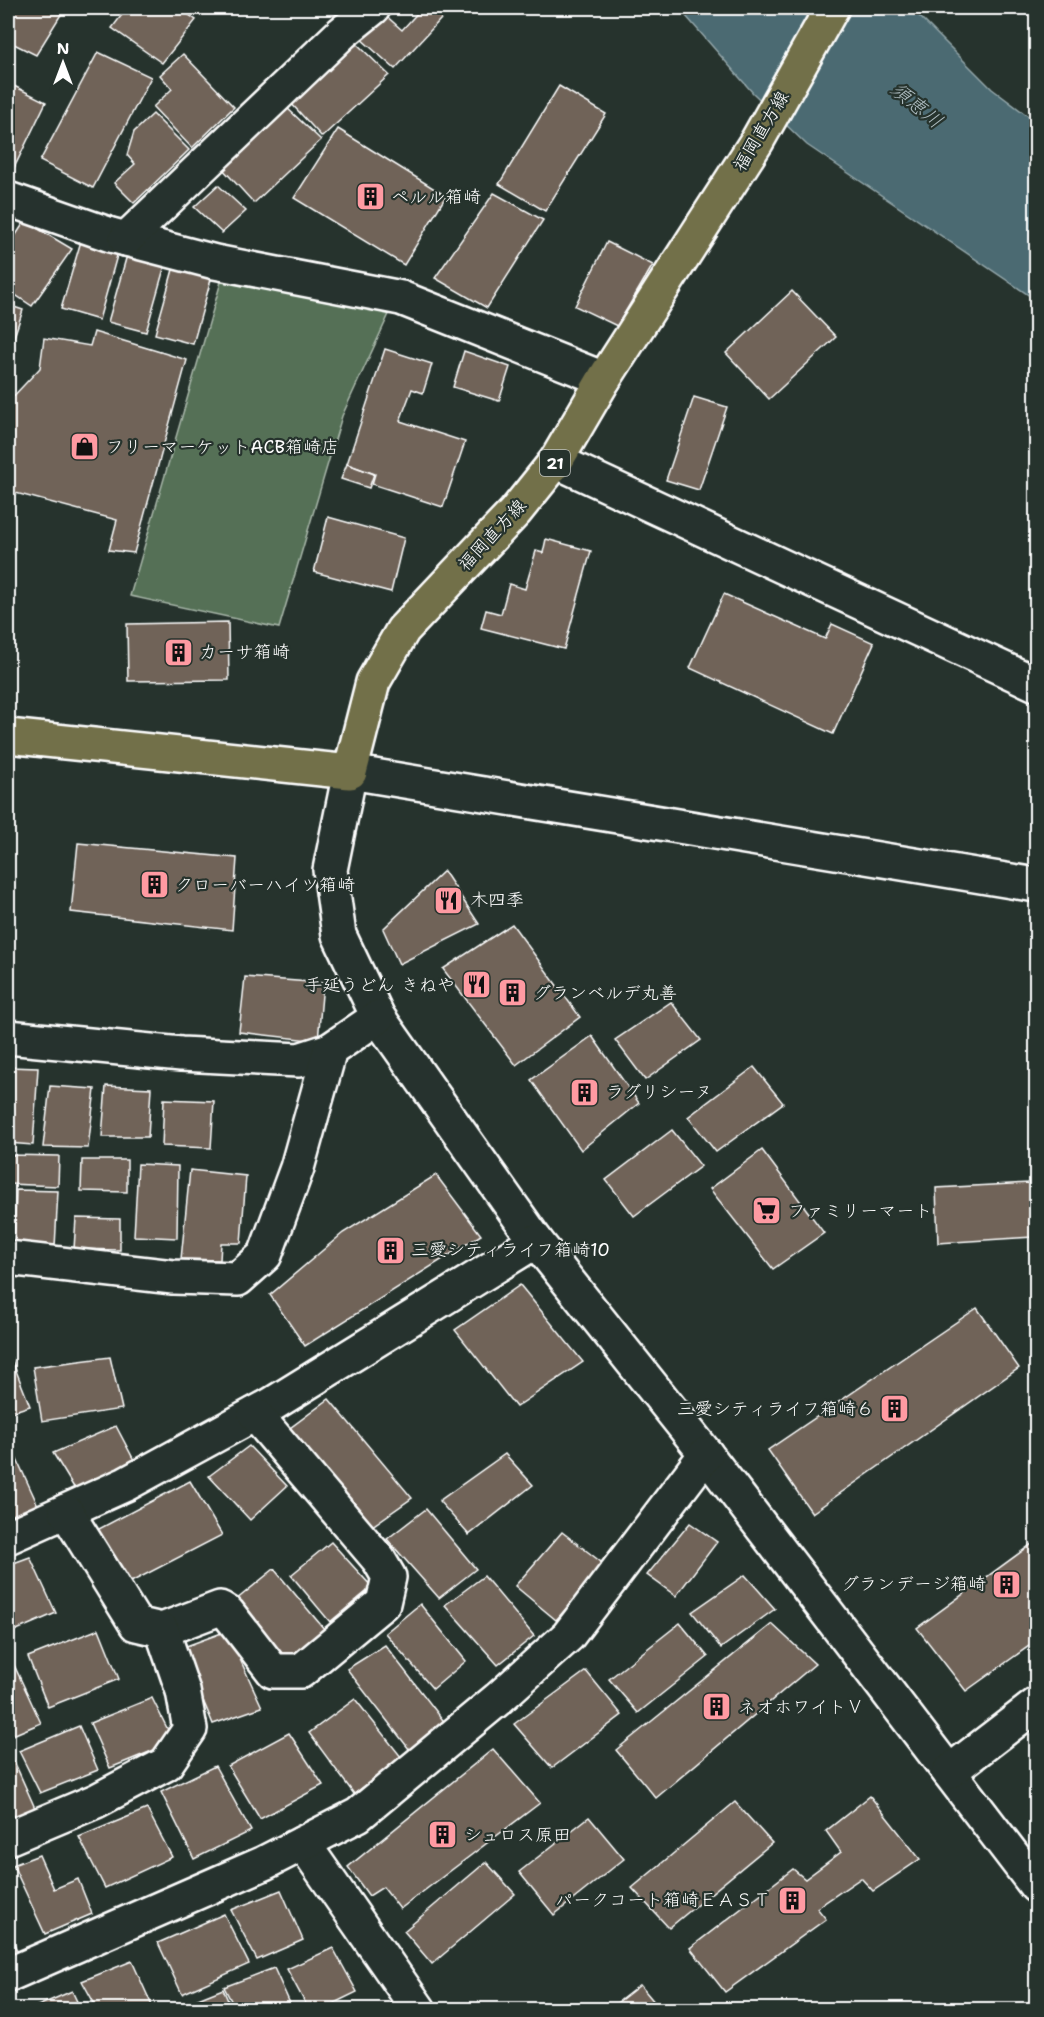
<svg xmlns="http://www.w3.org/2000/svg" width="1044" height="2017" viewBox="0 0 1044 2017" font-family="'Shantell Sans','Klee One',sans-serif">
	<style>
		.green { fill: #547057; stroke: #aab8ab; stroke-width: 1.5 }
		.water { fill: #4b6b72; stroke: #93a6aa; stroke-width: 1.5 }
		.building { fill: #6f6459; stroke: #fff; stroke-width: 1.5 }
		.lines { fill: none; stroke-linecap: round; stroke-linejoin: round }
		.minor-casing { stroke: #fff; stroke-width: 38 }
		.major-casing { stroke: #fff; stroke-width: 38 }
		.minor { stroke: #26332d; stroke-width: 33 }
		.major { stroke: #726f4a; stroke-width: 33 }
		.labels { text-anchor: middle; stroke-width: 4.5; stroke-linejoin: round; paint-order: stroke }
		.shield { fill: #26332d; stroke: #bec2c0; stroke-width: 1.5 }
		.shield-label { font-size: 16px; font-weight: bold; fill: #fff }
		.street-label { font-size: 18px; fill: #fff; stroke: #26332d }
		.poi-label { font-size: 18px; fill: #fff; stroke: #26332d; text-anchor: start }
		.water-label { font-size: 20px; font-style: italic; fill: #aebcc0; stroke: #26332d }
	</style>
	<rect width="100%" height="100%" fill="#26332d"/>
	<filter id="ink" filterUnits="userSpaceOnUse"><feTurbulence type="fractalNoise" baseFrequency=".0167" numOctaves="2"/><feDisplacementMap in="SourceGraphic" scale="12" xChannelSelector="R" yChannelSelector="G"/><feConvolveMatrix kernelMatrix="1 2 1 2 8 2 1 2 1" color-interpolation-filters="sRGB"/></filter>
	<g filter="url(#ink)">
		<polygon class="green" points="223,275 390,312 342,416 279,628 130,596"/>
		<polygon class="water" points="679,8 911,8 992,89 1036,122 1036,300 807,145 753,93"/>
		<g class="building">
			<polygon points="12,8 65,8 36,55 8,41 8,14"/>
			<polygon points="127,8 179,8 196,20 162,63 112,28"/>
			<polygon points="422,8 451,8 395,69 360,38 384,14 402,30"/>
			<polygon points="354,41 389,75 322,137 289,101"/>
			<polygon points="98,52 151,77 93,188 40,161"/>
			<polygon points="183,54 234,107 192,148 153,107 172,89 160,75"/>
			<polygon points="8,83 46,102 12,172 8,169"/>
			<polygon points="559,86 606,114 545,211 499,184"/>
			<polygon points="286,107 321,140 254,203 221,167"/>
			<polygon points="153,114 189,150 134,203 114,183 135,164 127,155 134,132"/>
			<polygon points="338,129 446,196 404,265 294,198"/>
			<polygon points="218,185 246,211 222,233 194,207"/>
			<polygon points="494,193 543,220 487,308 435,278"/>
			<polygon points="25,221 72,249 32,306 8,290 8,247"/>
			<polygon points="81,241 118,252 99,320 61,309"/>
			<polygon points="607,242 653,265 617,326 575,306"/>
			<polygon points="127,255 165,265 146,332 108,322"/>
			<polygon points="174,266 212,276 193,344 155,334"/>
			<polygon points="792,291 836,337 769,399 726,353"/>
			<polygon points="8,305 23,310 8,355"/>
			<polygon points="94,332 187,360 134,553 109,550 117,520 8,491 8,402 40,368 44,338 90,346"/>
			<polygon points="385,349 432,364 423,393 412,389 400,421 465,442 443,507 372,484 375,474 347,464"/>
			<polygon points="464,351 510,367 499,401 453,387"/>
			<polygon points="694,397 727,407 699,490 666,480"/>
			<polygon points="347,464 374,474 369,488 341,479"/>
			<polygon points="328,517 404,538 391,592 314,572"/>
			<polygon points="546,539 591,551 564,649 481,628 486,610 501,614 509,584 525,589 536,551 543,553"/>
			<polygon points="724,594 825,639 832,624 874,643 833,734 690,668"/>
			<polygon points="228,622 229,680 128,681 127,624"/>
			<polygon points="78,843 237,858 232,930 71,912"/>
			<polygon points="444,871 479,924 399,964 383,929"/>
			<polygon points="512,924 580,1017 516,1065 443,969"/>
			<polygon points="245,977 323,983 318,1041 239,1032"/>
			<polygon points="671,1002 701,1040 645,1080 615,1040"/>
			<polygon points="592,1036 639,1103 581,1150 531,1080"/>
			<polygon points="8,1067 38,1068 33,1145 8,1143"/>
			<polygon points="754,1067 783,1103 716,1152 688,1117"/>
			<polygon points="50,1086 95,1089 88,1148 43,1147"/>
			<polygon points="106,1086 151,1088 148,1137 102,1137"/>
			<polygon points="164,1099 214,1101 211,1148 162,1146"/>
			<polygon points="672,1130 701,1166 634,1216 606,1180"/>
			<polygon points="762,1150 824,1233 773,1269 710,1189"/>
			<polygon points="8,1155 59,1156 58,1186 8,1184"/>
			<polygon points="82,1160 127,1160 127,1192 81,1191"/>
			<polygon points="138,1164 178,1166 177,1238 134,1236"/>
			<polygon points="190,1170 246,1176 241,1243 221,1243 220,1260 181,1259"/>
			<polygon points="436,1175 481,1235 305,1346 270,1295 343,1233"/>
			<polygon points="1030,1183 1033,1237 938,1243 936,1188"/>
			<polygon points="16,1190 58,1191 55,1247 14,1246"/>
			<polygon points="76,1218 120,1219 120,1250 74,1249"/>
			<polygon points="520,1285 583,1362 516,1407 455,1330"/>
			<polygon points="977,1308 1019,1368 812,1513 768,1450"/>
			<polygon points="110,1357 122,1409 42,1421 33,1367"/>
			<polygon points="11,1358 30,1406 8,1413 8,1359"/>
			<polygon points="329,1399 412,1498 368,1529 286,1431"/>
			<polygon points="116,1426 137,1466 78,1494 53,1453"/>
			<polygon points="8,1440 42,1514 8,1529"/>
			<polygon points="249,1446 287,1486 250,1520 209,1476"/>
			<polygon points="505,1454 533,1485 469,1535 439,1501"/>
			<polygon points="190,1481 222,1535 131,1582 97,1530"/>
			<polygon points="426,1509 476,1569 439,1598 387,1539"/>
			<polygon points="690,1523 717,1542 676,1596 647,1575"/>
			<polygon points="562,1532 605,1565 556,1620 515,1586"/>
			<polygon points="1036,1541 1036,1641 966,1691 917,1628"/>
			<polygon points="331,1542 372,1587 330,1622 291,1575"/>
			<polygon points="30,1557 56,1613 12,1632 8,1621 8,1565"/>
			<polygon points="274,1569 325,1630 288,1662 236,1600"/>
			<polygon points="745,1575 775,1609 721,1648 692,1612"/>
			<polygon points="484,1576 534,1636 498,1665 445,1605"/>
			<polygon points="420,1604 466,1661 433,1689 385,1633"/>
			<polygon points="680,1623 708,1657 638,1713 609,1679"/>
			<polygon points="772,1624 815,1664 656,1798 616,1750"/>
			<polygon points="99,1629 119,1679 48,1707 28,1657"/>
			<polygon points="227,1631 262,1707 213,1724 181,1648"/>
			<polygon points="385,1645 446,1724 409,1749 347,1669"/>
			<polygon points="14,1665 41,1723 8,1737 8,1667"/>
			<polygon points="586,1671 622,1715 552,1768 514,1724"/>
			<polygon points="152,1698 174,1742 110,1768 90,1723"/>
			<polygon points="355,1699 402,1758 354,1794 309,1733"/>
			<polygon points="79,1726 98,1770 40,1793 19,1751"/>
			<polygon points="289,1733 323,1785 260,1819 228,1766"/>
			<polygon points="493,1749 540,1803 400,1909 383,1887 369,1896 348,1867"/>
			<polygon points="9,1750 39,1817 8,1830 8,1751"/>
			<polygon points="215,1766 251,1831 194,1859 161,1792"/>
			<polygon points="870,1796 920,1859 873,1891 861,1878 817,1908 826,1919 725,1992 690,1948 793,1869 805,1879 841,1852 826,1831"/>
			<polygon points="735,1802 772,1843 669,1928 632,1888"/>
			<polygon points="147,1809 172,1857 105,1888 79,1837"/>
			<polygon points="589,1817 624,1859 554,1915 519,1872"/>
			<polygon points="39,1855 54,1889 78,1879 92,1914 45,1934 13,1865"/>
			<polygon points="486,1862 515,1894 432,1964 404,1931"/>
			<polygon points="281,1890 303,1940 257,1960 231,1910"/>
			<polygon points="224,1914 249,1964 182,1994 158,1943"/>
			<polygon points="8,1926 17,1951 8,1954"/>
			<polygon points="333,1948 357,1992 320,2010 309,2010 287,1969"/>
			<polygon points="132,1961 154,2010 98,2010 82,1981"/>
			<polygon points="274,1968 293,2010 236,2010 224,1987"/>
			<polygon points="640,1985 661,2010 608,2010"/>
			<polygon points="223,1989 232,2010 173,2009"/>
			<polygon points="72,1991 81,2010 31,2009"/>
		</g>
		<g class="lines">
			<defs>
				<g id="minor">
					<polyline points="8,199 111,235 215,262 401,298 604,379"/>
					<polyline points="126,239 342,33 373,8"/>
					<polyline points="556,461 1036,684"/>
					<polyline points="1036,885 350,772 330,870 339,935 378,1017 536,1241 706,1454 1036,1886"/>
					<polyline points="8,1037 181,1054 299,1060 330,1050"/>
					<polyline points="8,1258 173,1277 238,1279 265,1255 297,1168 330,1050 378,1017"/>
					<polyline points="8,1537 126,1484 271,1405 536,1241"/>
					<polyline points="162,1630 220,1608 228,1613 273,1671 301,1671 383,1603 389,1577 379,1560 255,1414"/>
					<polyline points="949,1772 1036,1705"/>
					<polyline points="8,1838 96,1801 166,1764 190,1729 183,1691 162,1630 136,1624 66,1511"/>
					<polyline points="303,1843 419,2010"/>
					<polyline points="8,1975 264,1863 358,1815 498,1699 568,1636 706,1454"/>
				</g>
				<polyline id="major" points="8,736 350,772 373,682 403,630 515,512 556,461 604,379 757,141 832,8"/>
			</defs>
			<use href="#minor" class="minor-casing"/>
			<use href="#major" class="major-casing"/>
			<use href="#minor" class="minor"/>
			<use href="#major" class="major"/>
		</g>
	</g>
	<defs>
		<symbol id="building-square" viewBox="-11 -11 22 22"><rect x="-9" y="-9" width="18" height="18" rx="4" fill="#ff9aa2" stroke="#26332d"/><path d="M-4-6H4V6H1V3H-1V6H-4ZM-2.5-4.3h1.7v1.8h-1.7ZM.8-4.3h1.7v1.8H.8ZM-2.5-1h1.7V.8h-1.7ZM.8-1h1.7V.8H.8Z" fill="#111"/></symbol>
		<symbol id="shop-square" viewBox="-11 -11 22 22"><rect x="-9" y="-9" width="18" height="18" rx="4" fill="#ff9aa2" stroke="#26332d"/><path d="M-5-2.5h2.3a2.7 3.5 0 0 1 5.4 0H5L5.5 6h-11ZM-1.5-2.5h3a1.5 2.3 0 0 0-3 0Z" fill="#111"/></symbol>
		<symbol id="restaurant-square" viewBox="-11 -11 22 22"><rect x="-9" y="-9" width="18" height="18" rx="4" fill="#ff9aa2" stroke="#26332d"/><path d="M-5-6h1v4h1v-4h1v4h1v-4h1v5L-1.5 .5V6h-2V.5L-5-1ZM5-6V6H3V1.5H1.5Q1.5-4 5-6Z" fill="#111"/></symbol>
		<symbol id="supermarket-square" viewBox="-11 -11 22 22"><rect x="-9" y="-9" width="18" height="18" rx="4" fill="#ff9aa2" stroke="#26332d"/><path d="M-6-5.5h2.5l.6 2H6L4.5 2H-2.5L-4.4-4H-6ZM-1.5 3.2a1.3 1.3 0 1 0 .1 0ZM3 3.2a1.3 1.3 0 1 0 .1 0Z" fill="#111"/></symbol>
	</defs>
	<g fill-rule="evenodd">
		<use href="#building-square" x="354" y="180" width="33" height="33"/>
		<use href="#shop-square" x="68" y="430" width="33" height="33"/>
		<use href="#building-square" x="162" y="636" width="33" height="33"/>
		<use href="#building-square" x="138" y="868" width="33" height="33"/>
		<use href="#restaurant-square" x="432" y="884" width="33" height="33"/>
		<use href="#restaurant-square" x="460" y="968" width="33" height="33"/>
		<use href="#building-square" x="496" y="976" width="33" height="33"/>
		<use href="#building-square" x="568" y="1076" width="33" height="33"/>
		<use href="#supermarket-square" x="750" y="1194" width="33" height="33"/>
		<use href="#building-square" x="374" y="1234" width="33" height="33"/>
		<use href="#building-square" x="878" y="1392" width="33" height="33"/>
		<use href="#building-square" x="990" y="1568" width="33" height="33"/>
		<use href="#building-square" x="700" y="1690" width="33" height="33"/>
		<use href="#building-square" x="426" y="1818" width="33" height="33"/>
		<use href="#building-square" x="776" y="1884" width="33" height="33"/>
	</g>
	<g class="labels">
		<rect class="shield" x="540" y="450" width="30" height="26" rx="4.5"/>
		<g class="shield-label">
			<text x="555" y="469">21</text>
		</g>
		<g class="street-label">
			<text transform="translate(761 131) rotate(-59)" y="6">福岡直方線</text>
			<text transform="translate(492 535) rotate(-47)" y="6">福岡直方線</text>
		</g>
		<g class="poi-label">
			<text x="391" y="203">ペルル箱崎</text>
			<text x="106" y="453">フリーマーケットACB箱崎店</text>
			<text x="199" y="658">カーサ箱崎</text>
			<text x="175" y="891">クローバーハイツ箱崎</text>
			<text x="470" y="906">木四季</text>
			<text x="455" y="991" text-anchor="end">手延うどん きねや</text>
			<text x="533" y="999">グランベルデ丸善</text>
			<text x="606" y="1098">ラグリシーヌ</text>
			<text x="788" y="1217">ファミリーマート</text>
			<text x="411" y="1256">三愛シティライフ箱崎10</text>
			<text x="874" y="1415" text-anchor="end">三愛シティライフ箱崎６</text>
			<text x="986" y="1590" text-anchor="end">グランデージ箱崎</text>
			<text x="738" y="1713">ネオホワイトⅤ</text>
			<text x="464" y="1841">シュロス原田</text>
			<text x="771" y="1906" text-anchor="end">パークコート箱崎ＥＡＳＴ</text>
		</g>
		<g class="water-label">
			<text transform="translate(917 105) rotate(39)" y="7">須恵川</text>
		</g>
	</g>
	<rect width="1044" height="2017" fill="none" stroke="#26332d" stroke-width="30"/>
	<rect x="15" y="15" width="1014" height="1987" fill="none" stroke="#fff" stroke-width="2" filter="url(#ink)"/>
	<g transform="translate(63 63)" stroke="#26332d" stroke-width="4.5" paint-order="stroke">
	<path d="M0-4.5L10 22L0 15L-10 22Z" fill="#ffffff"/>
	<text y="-9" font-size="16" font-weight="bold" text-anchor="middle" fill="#ffffff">N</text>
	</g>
</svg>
